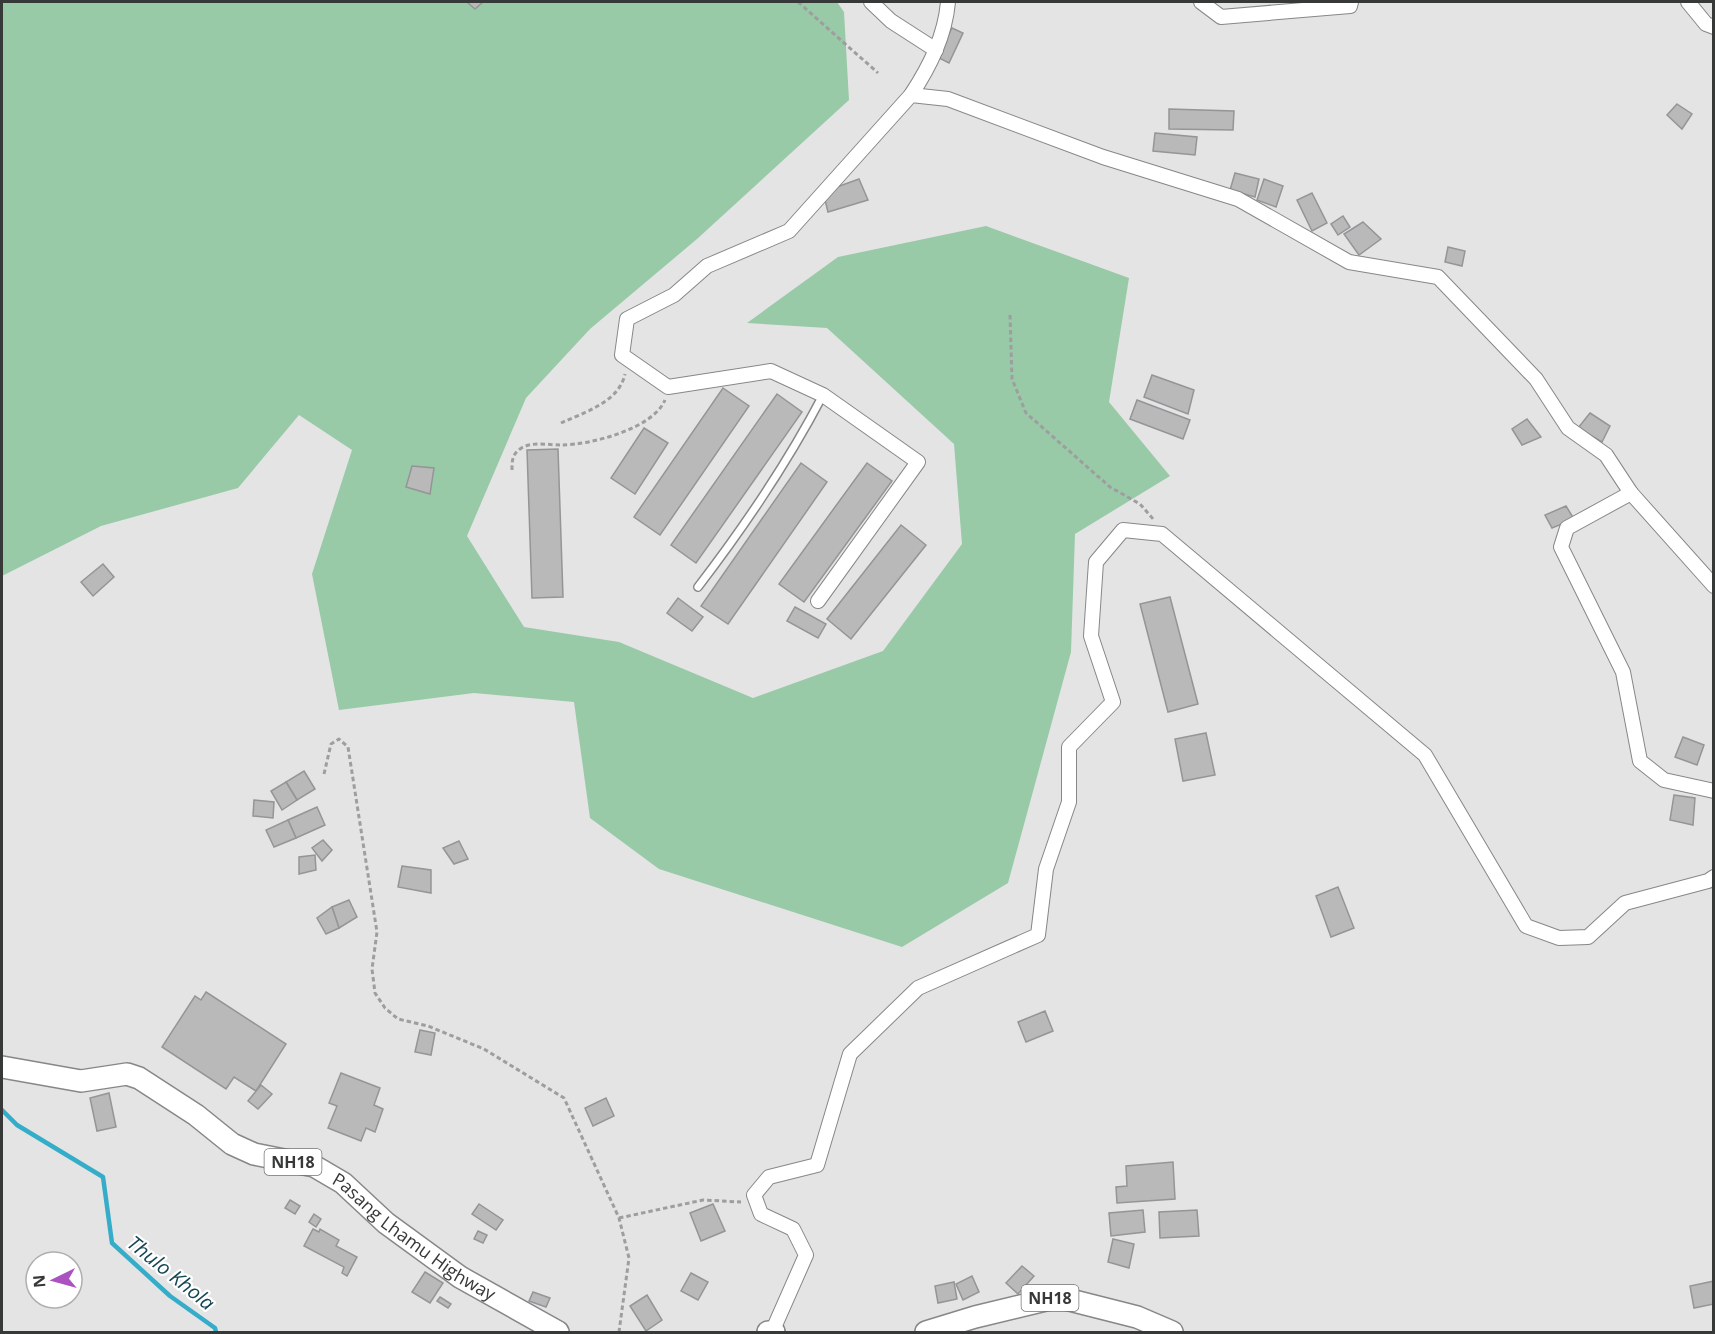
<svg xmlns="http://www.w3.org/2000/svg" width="1715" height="1334" viewBox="0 0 1715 1334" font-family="'Open Sans',sans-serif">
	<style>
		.green { fill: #98caa7 }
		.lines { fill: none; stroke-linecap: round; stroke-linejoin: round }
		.stream { stroke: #35adc9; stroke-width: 4.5 }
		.building { fill: #b9b9ba; stroke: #949596; stroke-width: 1.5 }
		.service-casing { stroke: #868788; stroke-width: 10 }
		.minor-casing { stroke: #868788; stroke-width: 16 }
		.primary-casing { stroke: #868788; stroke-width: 24 }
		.path { stroke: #9e9e9f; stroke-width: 3; stroke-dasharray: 4.5 3; stroke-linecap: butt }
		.service { stroke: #fff; stroke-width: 7 }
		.minor { stroke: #fff; stroke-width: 14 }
		.primary { stroke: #fff; stroke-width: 21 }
		.labels { text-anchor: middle; stroke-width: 4.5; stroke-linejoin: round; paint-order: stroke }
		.shield { fill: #fff; stroke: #737474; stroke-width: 1.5 }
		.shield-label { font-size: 16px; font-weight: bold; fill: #373838 }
		.street-label { font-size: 18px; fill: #373838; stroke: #fff }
		.water-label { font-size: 20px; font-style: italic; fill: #144652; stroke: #fff }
	</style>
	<rect width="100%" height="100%" fill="#e4e4e5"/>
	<polygon class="green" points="2,2 837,2 844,12 849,100 697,239 590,329 526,398 467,536 524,627 619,642 753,698 883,651 962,544 954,444 827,328 747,323 838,257 986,226 1129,278 1109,402 1170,476 1075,534 1071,652 1008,883 902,947 659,869 590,818 574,702 474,693 339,710 312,574 352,450 299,415 238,488 101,526 2,576"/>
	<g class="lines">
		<polyline class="stream" points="2,1110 17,1125 103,1177 112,1243 170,1296 215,1328 216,1332"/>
	</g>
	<g class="building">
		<polygon points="467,2 483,2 475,9"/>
		<polygon points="952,28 963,33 949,63 937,57"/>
		<polygon points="1677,104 1692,114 1682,129 1667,115"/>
		<polygon points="1169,109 1234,111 1233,130 1169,129"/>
		<polygon points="1155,133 1197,137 1195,155 1153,151"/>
		<polygon points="1235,173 1259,179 1255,197 1230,190"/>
		<polygon points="859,179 868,200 828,212 823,192"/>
		<polygon points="1264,179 1283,186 1276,207 1257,200"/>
		<polygon points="1312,193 1327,223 1312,231 1297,200"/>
		<polygon points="1343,216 1350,227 1338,235 1331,224"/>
		<polygon points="1363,222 1381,239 1359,255 1344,234"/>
		<polygon points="1448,247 1465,251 1462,266 1445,262"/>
		<polygon points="1152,375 1194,390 1188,414 1144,397"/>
		<polygon points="723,388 749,406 660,535 634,517"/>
		<polygon points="777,394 802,412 696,563 671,545"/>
		<polygon points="1137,400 1190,420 1183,439 1130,419"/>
		<polygon points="1590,413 1610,426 1602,442 1578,428"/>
		<polygon points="1527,419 1541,437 1522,445 1512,429"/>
		<polygon points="644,428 668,443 635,494 611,478"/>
		<polygon points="558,449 563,597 532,598 527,450"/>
		<polygon points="801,463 827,482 728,624 701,606"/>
		<polygon points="867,463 892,481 804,602 779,584"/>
		<polygon points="412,466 434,468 430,494 406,487"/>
		<polygon points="1566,506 1574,519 1552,528 1545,515"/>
		<polygon points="901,525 926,545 851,639 827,619"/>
		<polygon points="103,564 114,577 93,596 81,582"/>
		<polygon points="1170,597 1198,704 1168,712 1140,604"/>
		<polygon points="678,598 703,617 692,631 667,613"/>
		<polygon points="795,607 826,624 818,638 787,621"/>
		<polygon points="1206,733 1215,775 1183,781 1175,739"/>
		<polygon points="1683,737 1704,745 1697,765 1675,757"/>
		<polygon points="304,771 315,789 297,800 286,782"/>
		<polygon points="286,782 297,800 282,810 271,791"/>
		<polygon points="1674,795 1695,798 1693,825 1670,820"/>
		<polygon points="254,800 274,802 273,818 253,816"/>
		<polygon points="317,807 325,825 296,838 288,820"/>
		<polygon points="288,820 296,838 274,847 266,830"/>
		<polygon points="323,840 332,850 322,861 312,848"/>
		<polygon points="459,841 468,859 454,864 443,848"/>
		<polygon points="315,855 316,870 299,874 299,857"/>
		<polygon points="402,866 431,870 431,893 398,887"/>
		<polygon points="1338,887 1354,928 1331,937 1316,896"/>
		<polygon points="349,900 357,917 339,928 332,907"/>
		<polygon points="332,907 339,928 326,934 317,918"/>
		<polygon points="206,992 286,1044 256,1091 234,1077 226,1089 162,1047 195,996 201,1000"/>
		<polygon points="1045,1011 1053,1031 1026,1042 1018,1022"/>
		<polygon points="420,1030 435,1033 431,1055 415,1052"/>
		<polygon points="341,1073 380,1088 374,1105 383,1109 375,1132 366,1128 361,1141 328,1128 337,1106 329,1103"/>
		<polygon points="261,1085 272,1094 258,1109 248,1101"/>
		<polygon points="109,1093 116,1127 97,1131 90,1098"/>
		<polygon points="606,1098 614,1116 593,1126 585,1108"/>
		<polygon points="1173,1162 1175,1199 1117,1203 1116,1187 1127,1186 1126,1166"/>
		<polygon points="290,1200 300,1206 295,1214 285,1208"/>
		<polygon points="479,1204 503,1220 496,1230 472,1214"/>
		<polygon points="713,1204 725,1231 701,1241 690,1213"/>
		<polygon points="1143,1210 1145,1232 1111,1236 1109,1213"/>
		<polygon points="1197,1210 1199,1236 1160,1238 1159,1212"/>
		<polygon points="314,1214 321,1219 316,1227 309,1222"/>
		<polygon points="313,1229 319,1232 320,1229 339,1240 336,1246 357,1257 347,1276 342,1273 344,1267 304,1246"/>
		<polygon points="478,1231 487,1235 483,1243 474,1239"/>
		<polygon points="1113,1239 1134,1244 1129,1268 1108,1262"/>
		<polygon points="1022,1266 1034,1276 1018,1294 1006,1283"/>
		<polygon points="425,1272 443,1283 430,1303 412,1292"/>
		<polygon points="691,1273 708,1282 698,1300 681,1291"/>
		<polygon points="972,1276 979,1292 963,1300 956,1284"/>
		<polygon points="1714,1281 1714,1304 1694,1308 1690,1286"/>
		<polygon points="954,1282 957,1299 938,1303 935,1286"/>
		<polygon points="533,1292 550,1298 546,1307 529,1301"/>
		<polygon points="647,1295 662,1320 646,1331 630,1306"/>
		<polygon points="440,1297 451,1304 448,1308 437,1301"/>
	</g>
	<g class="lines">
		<defs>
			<path id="service" d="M698,587C744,527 788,462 823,395"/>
			<g id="minor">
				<polyline points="871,2 891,21 936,50"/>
				<polyline points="1201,2 1221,17 1350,6 1351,2"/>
				<polyline points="1688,2 1706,24 1714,27"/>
				<path d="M911,95C930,66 945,36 948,2"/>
				<polyline points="1714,586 1631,493 1567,528 1561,547 1623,672 1640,761 1664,780 1714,791"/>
				<polyline points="818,601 918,462 823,395 771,371 668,387 622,355 627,319 674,295 707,266 789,231 911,95 948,99 1103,157 1238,199 1349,262 1438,277 1536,379 1568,428 1606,455 1631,493"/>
				<polyline points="772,1332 806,1255 793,1229 761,1214 754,1195 769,1177 817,1165 850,1054 918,988 1038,935 1046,869 1069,802 1069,747 1113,702 1091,636 1096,562 1123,530 1162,534 1425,755 1526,926 1559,938 1588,937 1625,903 1708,881 1714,877"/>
			</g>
			<g id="primary">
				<path id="s1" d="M2,1067L81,1081L127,1074L139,1078L196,1115L232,1144L254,1154L314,1166L343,1183L386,1223L460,1277L558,1332"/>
				<polyline points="768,1332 774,1332"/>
				<polyline points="926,1332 975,1317 1058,1297 1137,1317 1172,1332"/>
			</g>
		</defs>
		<use href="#service" class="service-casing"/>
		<use href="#minor" class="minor-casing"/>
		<use href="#primary" class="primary-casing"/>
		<g class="path">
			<polyline points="798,2 878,73"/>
			<polyline points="1010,315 1012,379 1026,413 1110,487 1140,504 1154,520"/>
			<path d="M561,423C585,412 619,402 625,374"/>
			<path d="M512,470C512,461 512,455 520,449C531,441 548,445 561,445C590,445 653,429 665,400"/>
			<polyline points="324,774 331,744 339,739 348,747 377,932 372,969 375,993 385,1008 398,1019 428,1026 484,1049 564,1098 619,1218 629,1258 619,1332"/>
			<polyline points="619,1218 703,1200 741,1202"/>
		</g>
		<use href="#service" class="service"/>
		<use href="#minor" class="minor"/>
		<use href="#primary" class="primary"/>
	</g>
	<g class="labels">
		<g class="shield">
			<rect x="264.5" y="1149" width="57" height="26" rx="4.5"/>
			<rect x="1021.5" y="1285" width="57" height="26" rx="4.5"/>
		</g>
		<g class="shield-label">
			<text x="293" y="1168">NH18</text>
			<text x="1050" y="1304">NH18</text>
		</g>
		<g class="street-label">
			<text dy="6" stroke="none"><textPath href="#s1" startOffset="462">Pasang Lhamu Highway</textPath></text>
		</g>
		<g class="water-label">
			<text transform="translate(171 1273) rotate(39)" y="7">Thulo Khola</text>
		</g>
	</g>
	<rect width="1715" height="1334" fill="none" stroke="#373838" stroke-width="6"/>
	<g transform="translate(54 1280) rotate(265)"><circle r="28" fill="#ffffff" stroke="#afafaf" stroke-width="1.5"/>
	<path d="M0-4.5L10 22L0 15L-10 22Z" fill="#aa52bf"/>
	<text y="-9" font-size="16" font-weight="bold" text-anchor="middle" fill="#373838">N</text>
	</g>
</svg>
